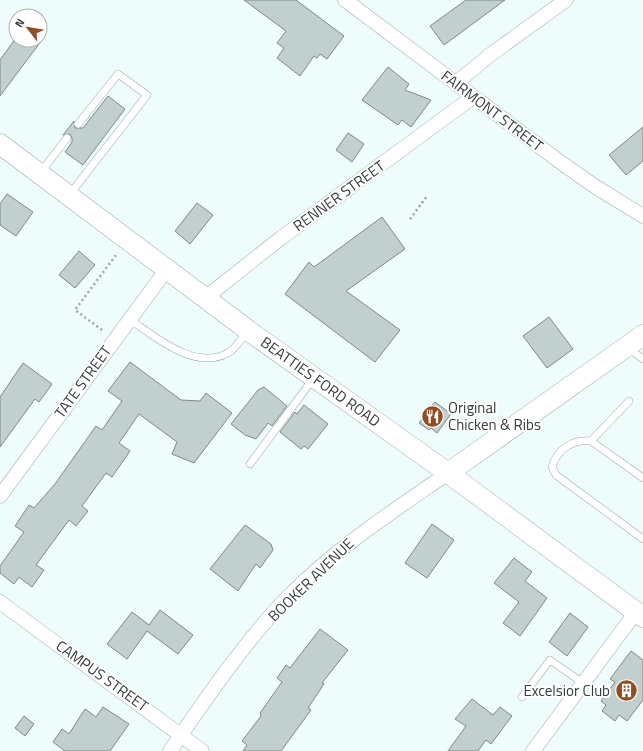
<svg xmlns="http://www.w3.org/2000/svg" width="643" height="751" viewBox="0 0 643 751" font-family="'Titillium Web',sans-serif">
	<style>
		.building { fill: #c1cfce; stroke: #7c8988 }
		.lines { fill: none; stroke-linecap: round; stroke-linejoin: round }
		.lane-casing { stroke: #9aa8a7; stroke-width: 8 }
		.street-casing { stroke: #9aa8a7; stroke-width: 15 }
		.secondary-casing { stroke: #9aa8a7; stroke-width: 21 }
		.path { stroke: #9ba5a5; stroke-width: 2.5; stroke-dasharray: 2 3; stroke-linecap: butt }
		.lane { stroke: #fff; stroke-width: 7 }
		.street { stroke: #fff; stroke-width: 14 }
		.secondary { stroke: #fff; stroke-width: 20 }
		.labels { text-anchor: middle; stroke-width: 4; stroke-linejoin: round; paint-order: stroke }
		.street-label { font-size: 15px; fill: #363c3c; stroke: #fff }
		.poi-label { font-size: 15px; fill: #363c3c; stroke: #fff; text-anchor: start }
	</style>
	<rect width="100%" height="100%" fill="#eefcfb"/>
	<g class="building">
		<polygon points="244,0 296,0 344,36 327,59 320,54 317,58 314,56 300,76 277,58 284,48 277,43 286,31"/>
		<polygon points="466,0 505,0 444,45 430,26"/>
		<polygon points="40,32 45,36 0,96 0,60 16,38 16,40 40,40"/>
		<polygon points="388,67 409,84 405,90 431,100 411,127 402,120 398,125 362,100"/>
		<polygon points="108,96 125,109 83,165 65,152 72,142 72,138 70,134 63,135 74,121 75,128 83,128"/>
		<polygon points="643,127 643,161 626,175 609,155"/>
		<polygon points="348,133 364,144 352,162 336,150"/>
		<polygon points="7,194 33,212 16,236 0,225 0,204"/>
		<polygon points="197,203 213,215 190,244 175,231"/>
		<polygon points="382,217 405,249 346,291 400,330 375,362 285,294 309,262 314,267"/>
		<polygon points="79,251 95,265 75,288 59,275"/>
		<polygon points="549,317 573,349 547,368 523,336"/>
		<polygon points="130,362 181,400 200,401 206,393 232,413 194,463 172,454 177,442 139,414 119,443 130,451 112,477 106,473 82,506 88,511 76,526 69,520 36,565 44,570 32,587 19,577 14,584 0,573 0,566 24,532 15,526 29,505 34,508 55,484 96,426 102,430 122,401 108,391"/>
		<polygon points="23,363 52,384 39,402 35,399 0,447 0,397"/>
		<polygon points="264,387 287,406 272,426 268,423 256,439 245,435 231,424 258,390"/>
		<polygon points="435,402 451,414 437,433 431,428 429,430 419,423"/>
		<polygon points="304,405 328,424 308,449 304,446 301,449 280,432 295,412 297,414"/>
		<polygon points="432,524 454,540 427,578 405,563"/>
		<polygon points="245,525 271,544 273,550 260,568 256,564 238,591 210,569"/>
		<polygon points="514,558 532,572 525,581 547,598 520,636 503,623 519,602 494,583"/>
		<polygon points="160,610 193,635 178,654 147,631 127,659 107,644 132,612 149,625"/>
		<polygon points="570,613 588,627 567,656 549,642"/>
		<polygon points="320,629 348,650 322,683 324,684 308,708 311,710 281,751 243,751 247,745 242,741 261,716 260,713 282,682 277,678 286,665 290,668"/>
		<polygon points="631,651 643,660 643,700 627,721 619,715 615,721 602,711 606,705 601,701 615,682 610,679"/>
		<polygon points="472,699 493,715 500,707 512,716 491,744 486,740 478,751 448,751 466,726 455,719"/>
		<polygon points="103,707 129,724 110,751 65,751 53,742 62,729 69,734 85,709 96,717"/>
		<polygon points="24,716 34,724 25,736 15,728"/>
	</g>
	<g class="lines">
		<defs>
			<g id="lane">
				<polyline points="41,172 67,138"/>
				<polyline points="70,194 147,95 118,74 78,124"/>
				<path d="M129,319C156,337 194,371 228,353C235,349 242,338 247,332"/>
				<polyline points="628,348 643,359"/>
				<polyline points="591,441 629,401"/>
				<polyline points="250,464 313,379"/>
				<path d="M643,478L591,441C573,439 557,449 552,467L556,475L643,539"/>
				<polyline points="522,697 550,660 583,683"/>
			</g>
			<g id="street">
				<polyline points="345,0 563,164 596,187 643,216"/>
				<polyline points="456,83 490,55 566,0"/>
				<polyline points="205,298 281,238 473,97"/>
				<polyline points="0,496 167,269"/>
				<polyline points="0,602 202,751"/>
				<path d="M170,751C205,700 245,641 288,597C336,548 392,512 448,473"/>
				<polyline points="533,751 636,612"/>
			</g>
			<g id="secondary">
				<path id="s1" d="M0,144L249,331L448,473L643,617"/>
				<polyline points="448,473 643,335"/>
			</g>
		</defs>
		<use href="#lane" class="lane-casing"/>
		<use href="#street" class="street-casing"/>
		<use href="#secondary" class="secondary-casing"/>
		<g class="path">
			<polyline points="410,219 427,196"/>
			<polyline points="102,330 75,310 116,255"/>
		</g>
		<use href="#lane" class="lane"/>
		<use href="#street" class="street"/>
		<use href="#secondary" class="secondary"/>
	</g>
	<defs>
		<symbol id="restaurant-disc" viewBox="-11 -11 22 22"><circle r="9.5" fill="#914c22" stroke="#fff"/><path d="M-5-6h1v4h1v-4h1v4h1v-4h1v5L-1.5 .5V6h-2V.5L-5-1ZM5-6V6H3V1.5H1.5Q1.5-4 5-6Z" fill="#fff"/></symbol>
		<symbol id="building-disc" viewBox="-11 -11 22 22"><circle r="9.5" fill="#914c22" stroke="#fff"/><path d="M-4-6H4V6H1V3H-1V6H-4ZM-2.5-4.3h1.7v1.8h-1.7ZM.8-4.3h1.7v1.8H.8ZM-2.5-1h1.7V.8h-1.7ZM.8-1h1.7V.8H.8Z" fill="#fff"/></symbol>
	</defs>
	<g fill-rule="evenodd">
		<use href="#restaurant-disc" x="420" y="404" width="25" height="25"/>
		<use href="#building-disc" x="614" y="678" width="25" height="25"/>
	</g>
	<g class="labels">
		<g class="street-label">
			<text transform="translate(492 111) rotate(37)" y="5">FAIRMONT STREET</text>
			<text transform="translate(339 196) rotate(-36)" y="5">RENNER STREET</text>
			<text transform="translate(83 382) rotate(-54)" y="5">TATE STREET</text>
			<text dy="5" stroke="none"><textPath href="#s1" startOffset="399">BEATTIES FORD ROAD</textPath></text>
			<text transform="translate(311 580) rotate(-44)" y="5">BOOKER AVENUE</text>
			<text transform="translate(102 676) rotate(36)" y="5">CAMPUS STREET</text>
		</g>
		<g class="poi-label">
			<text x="448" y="413">Original<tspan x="448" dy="17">Chicken &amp; Ribs</tspan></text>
			<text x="610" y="696" text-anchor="end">Excelsior Club</text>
		</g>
	</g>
	<g transform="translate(28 28) rotate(301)"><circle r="19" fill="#ffffff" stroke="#afb1b1"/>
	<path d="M0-3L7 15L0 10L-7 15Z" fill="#914c22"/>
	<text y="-6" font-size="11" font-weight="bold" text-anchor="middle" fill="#363c3c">N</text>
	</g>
</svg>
